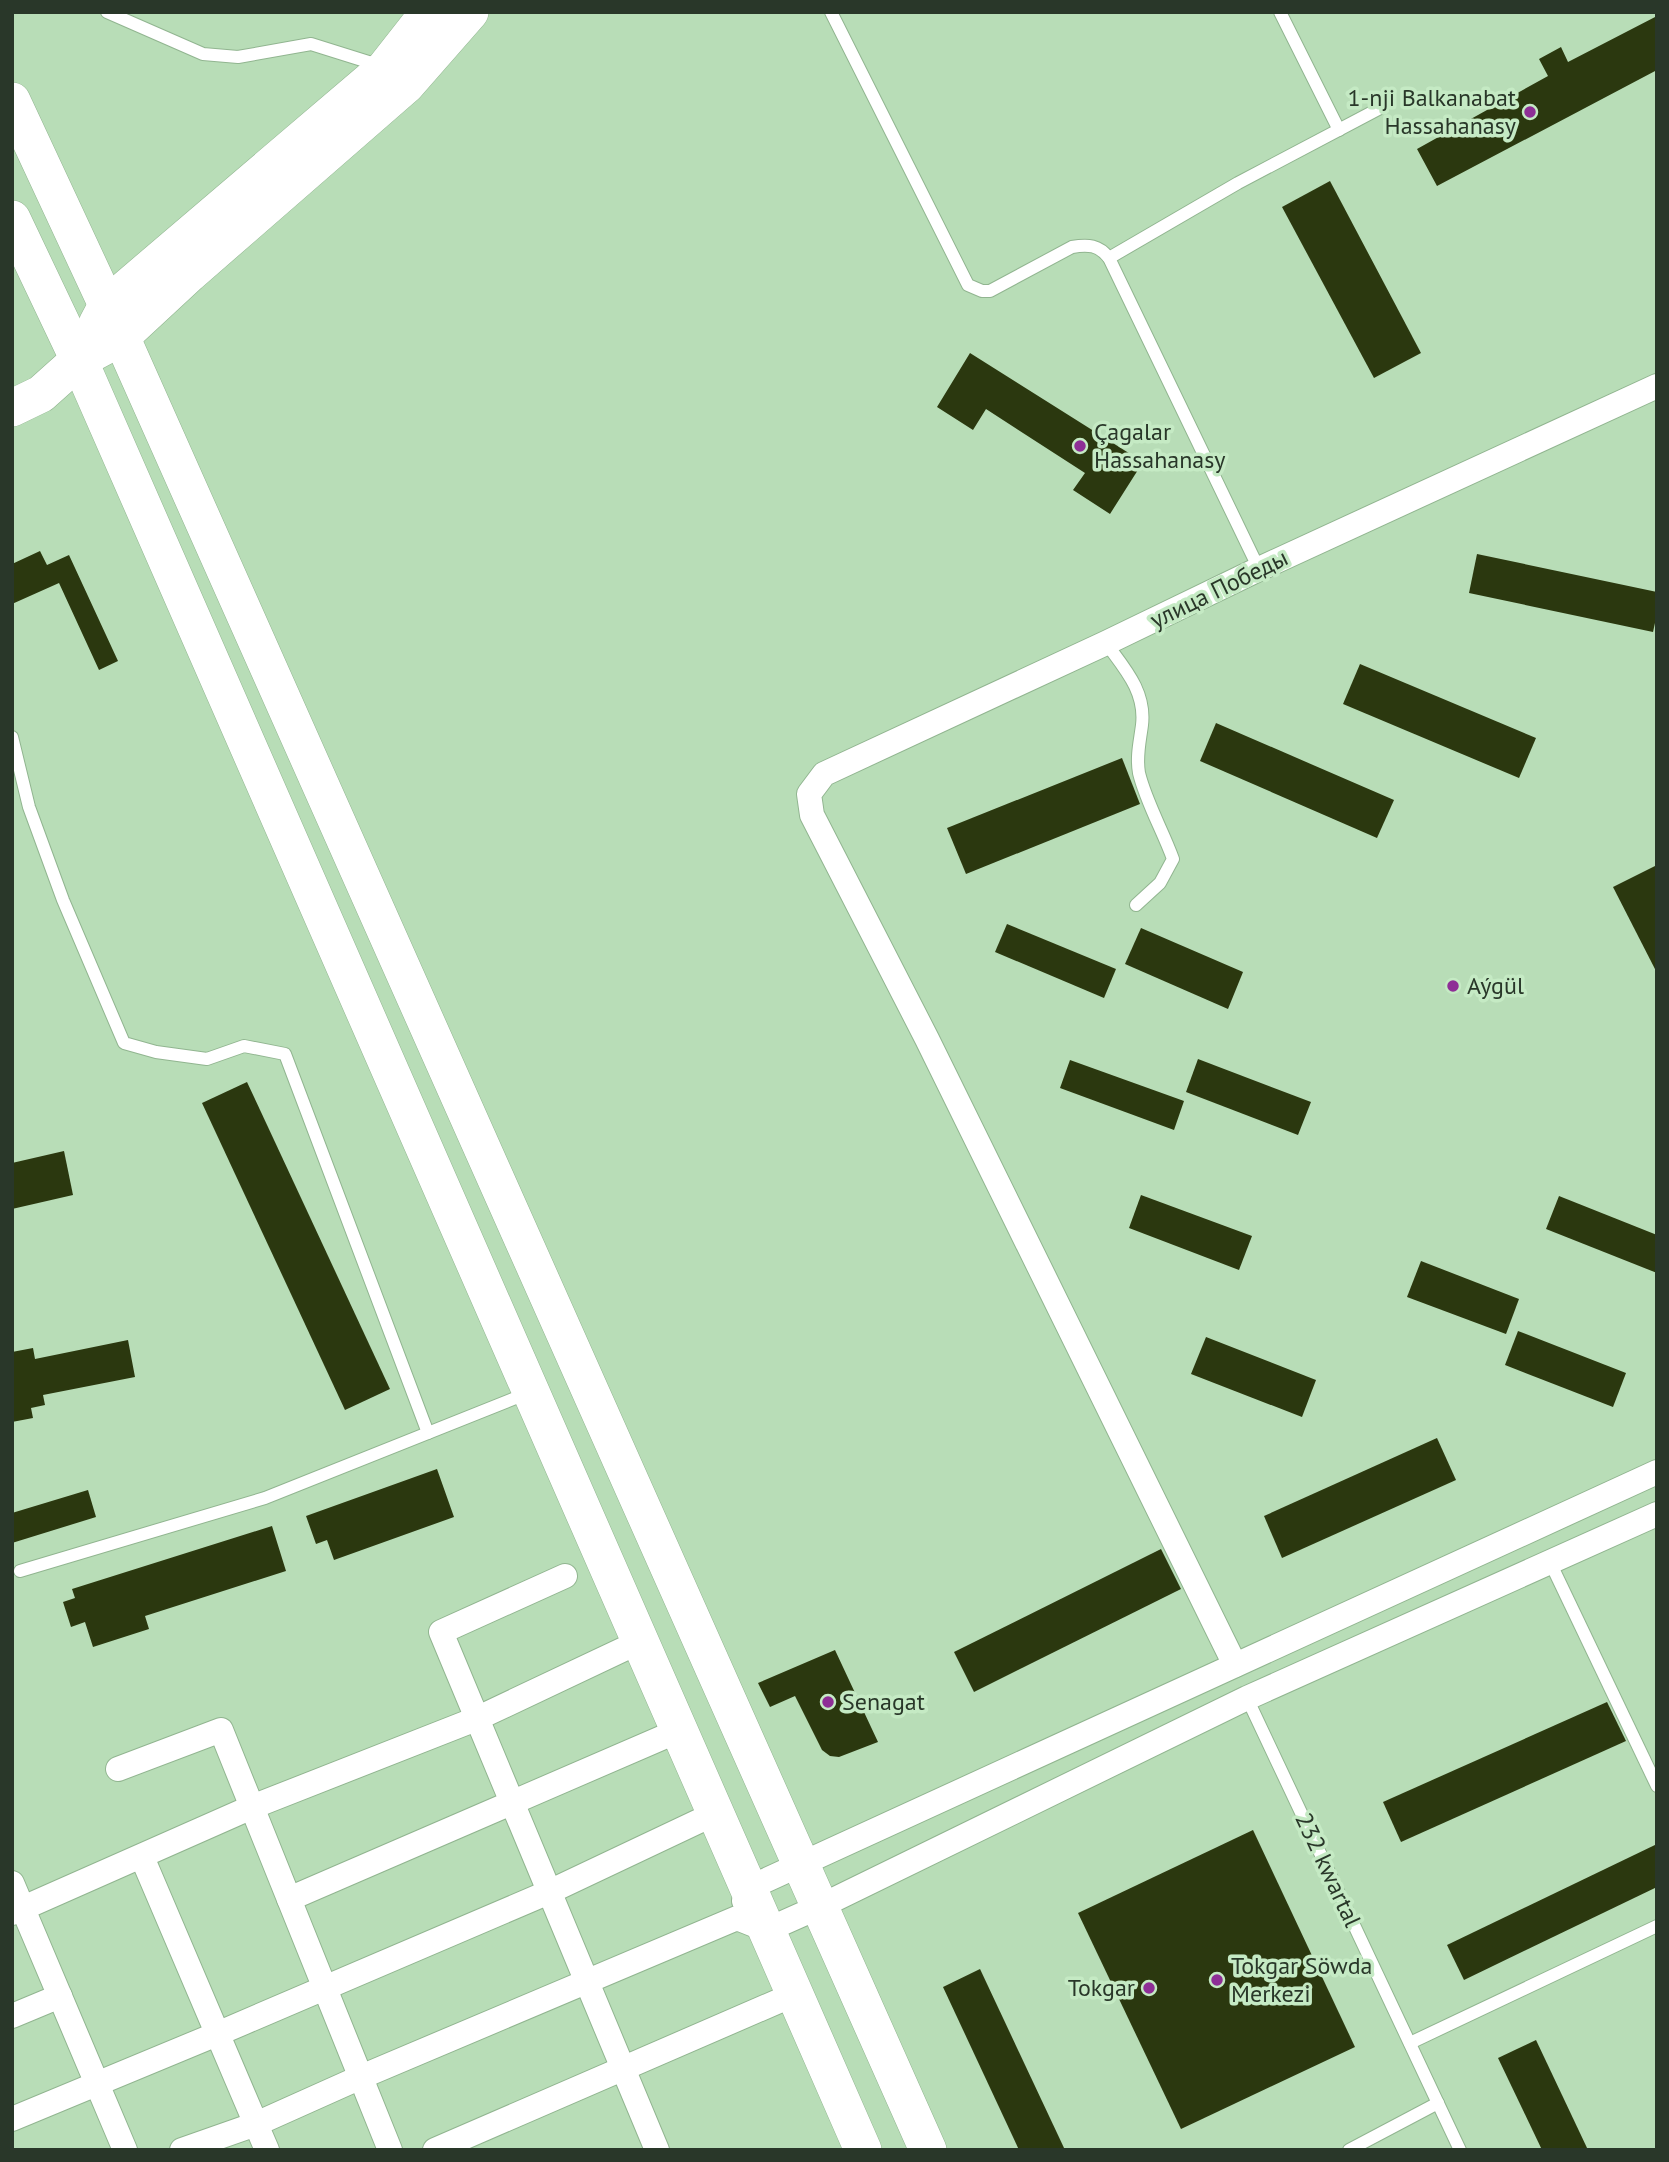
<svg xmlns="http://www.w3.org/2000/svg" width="1669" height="2162" viewBox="0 0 1669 2162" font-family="'PT Sans',sans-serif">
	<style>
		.building { fill: #2b380f }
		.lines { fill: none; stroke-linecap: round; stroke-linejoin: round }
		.lane-casing { stroke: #91b590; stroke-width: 14 }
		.street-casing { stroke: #91b590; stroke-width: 26 }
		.secondary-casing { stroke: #91b590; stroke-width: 38 }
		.lane { stroke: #fff; stroke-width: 12 }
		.street { stroke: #fff; stroke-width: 24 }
		.secondary { stroke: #fff; stroke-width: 37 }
		.poi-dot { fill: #8e2e96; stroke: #c5eac4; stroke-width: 2.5 }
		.labels { text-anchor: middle; stroke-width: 7; stroke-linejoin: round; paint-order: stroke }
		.poi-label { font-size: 24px; fill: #293729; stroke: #c5eac4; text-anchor: start }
		.street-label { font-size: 24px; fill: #293729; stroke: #c5eac4 }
	</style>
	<rect width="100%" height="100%" fill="#b8ddb7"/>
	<g class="building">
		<polygon points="1657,16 1657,70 1437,186 1417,149 1548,76 1539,59 1561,47 1568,62"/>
		<polygon points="1330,181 1421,353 1374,378 1282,207"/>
		<polygon points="970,353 1143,462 1110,514 1073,490 1085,473 986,409 973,430 937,407"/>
		<polygon points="40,551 47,565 69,555 118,661 99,670 59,583 12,604 12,564"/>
		<polygon points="1477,554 1657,592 1657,614 1653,632 1469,593"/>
		<polygon points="1360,664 1536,738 1519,778 1343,704"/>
		<polygon points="1216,723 1394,800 1377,838 1200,761"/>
		<polygon points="1122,758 1140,804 966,874 947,828"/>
		<polygon points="1657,865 1657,973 1613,887"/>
		<polygon points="1007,924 1116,969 1104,998 995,952"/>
		<polygon points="1141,928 1243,972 1228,1009 1125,964"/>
		<polygon points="1198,1059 1311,1102 1298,1135 1186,1092"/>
		<polygon points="1070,1060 1184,1101 1174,1130 1060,1088"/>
		<polygon points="247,1082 390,1389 345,1410 202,1103"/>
		<polygon points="64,1151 73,1195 12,1209 12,1163"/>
		<polygon points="1141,1195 1252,1236 1239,1270 1129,1228"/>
		<polygon points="1559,1196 1657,1235 1657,1273 1546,1229"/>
		<polygon points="1421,1261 1519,1299 1506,1334 1407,1297"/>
		<polygon points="1518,1331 1626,1373 1613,1407 1505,1365"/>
		<polygon points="1206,1337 1316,1380 1302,1417 1191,1374"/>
		<polygon points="128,1340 135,1377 43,1395 45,1405 31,1408 33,1418 12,1422 12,1352 33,1348 35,1359"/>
		<polygon points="1437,1438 1456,1480 1282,1558 1264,1516"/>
		<polygon points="437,1469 454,1517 334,1560 327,1540 316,1544 306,1516"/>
		<polygon points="88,1490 96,1517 12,1543 12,1513"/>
		<polygon points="272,1526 286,1571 145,1616 149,1629 93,1647 85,1622 71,1627 63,1602 75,1598 72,1589"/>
		<polygon points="1161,1549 1181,1589 974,1692 954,1652"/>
		<polygon points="835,1650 878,1742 839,1757 830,1756 822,1750 795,1696 770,1707 758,1683"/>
		<polygon points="1607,1702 1626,1741 1401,1842 1383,1802"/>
		<polygon points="1253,1830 1355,2047 1181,2129 1078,1913"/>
		<polygon points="1657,1844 1657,1887 1464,1980 1447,1945"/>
		<polygon points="980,1969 1065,2150 1019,2150 943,1987"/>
		<polygon points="1536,2040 1588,2150 1542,2150 1498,2058"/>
	</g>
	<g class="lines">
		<defs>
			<g id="lane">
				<polyline points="107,12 203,54 238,57 311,44 378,65"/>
				<path d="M831,12L968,285L982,291H990L1072,247C1088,244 1099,245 1109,258L1259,569"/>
				<polyline points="1280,12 1339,130"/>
				<polyline points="1109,258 1238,183 1384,106"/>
				<path d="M1106,643C1124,668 1146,691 1142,725C1140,741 1136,756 1139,773C1146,802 1163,831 1173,859L1160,883L1136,905"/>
				<polyline points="12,737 29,807 63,900 124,1043 156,1052 207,1059 244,1046 285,1054 428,1433"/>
				<polyline points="1550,1562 1657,1786"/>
				<polyline points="20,1571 265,1498 528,1393"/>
				<polyline points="1247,1698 1460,2150"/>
				<polyline points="1410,2043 1657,1926"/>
				<polyline points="1349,2150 1438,2103"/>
			</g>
			<g id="street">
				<polyline points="565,1576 441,1632 657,2150"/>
				<polyline points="1235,1665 927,1039 812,815 809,794 824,774 1106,643 1259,569 1657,386"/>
				<polyline points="118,1769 221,1730 390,2150"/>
				<polyline points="142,1857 267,2150"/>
				<polyline points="12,1883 125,2150"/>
				<polyline points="289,1899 680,1730"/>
				<polyline points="744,1901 749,1888 1657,1472"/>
				<polyline points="12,1913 252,1807 476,1719 641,1641"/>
				<polyline points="12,2016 60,1996"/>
				<polyline points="12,2119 217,2034 549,1892 716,1813"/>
				<polyline points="182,2150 256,2124 361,2077 737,1918 767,1930 821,1906 1247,1698 1657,1514"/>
				<polyline points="435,2150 795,1994"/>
			</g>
			<g id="secondary">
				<polyline points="12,101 107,305 928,2150"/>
				<polyline points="12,219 79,360 863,2150"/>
				<polyline points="97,324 107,305 385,68 429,12"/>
				<polyline points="12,408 41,394 79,360 120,338 189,274 406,85 470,12"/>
			</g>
		</defs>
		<use href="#lane" class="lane-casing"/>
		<use href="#street" class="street-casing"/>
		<use href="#secondary" class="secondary-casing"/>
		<use href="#lane" class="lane"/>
		<use href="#street" class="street"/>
		<use href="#secondary" class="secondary"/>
	</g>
	<g class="poi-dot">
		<circle cx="1530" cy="112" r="7"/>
		<circle cx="1080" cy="446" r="7"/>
		<circle cx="1453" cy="986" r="7"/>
		<circle cx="828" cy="1702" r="7"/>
		<circle cx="1217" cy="1980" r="7"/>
		<circle cx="1149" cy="1988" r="7"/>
	</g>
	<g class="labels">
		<g class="poi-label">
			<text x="1516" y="106" text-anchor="end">1-nji Balkanabat<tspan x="1516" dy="28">Hassahanasy</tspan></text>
			<text x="1094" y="440">Çagalar<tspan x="1094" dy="28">Hassahanasy</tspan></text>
			<text x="1467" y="994">Aýgül</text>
			<text x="842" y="1710">Senagat</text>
			<text x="1231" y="1974">Tokgar Söwda<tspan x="1231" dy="28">Merkezi</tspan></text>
			<text x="1135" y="1996" text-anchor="end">Tokgar</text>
		</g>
		<g class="street-label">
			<text transform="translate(1219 589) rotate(-26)" y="8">улица Победы</text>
			<text transform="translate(1328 1870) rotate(65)" y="8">232 kwartal</text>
		</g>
	</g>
	<rect width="1669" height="2162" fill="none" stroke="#293729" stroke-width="28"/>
</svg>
